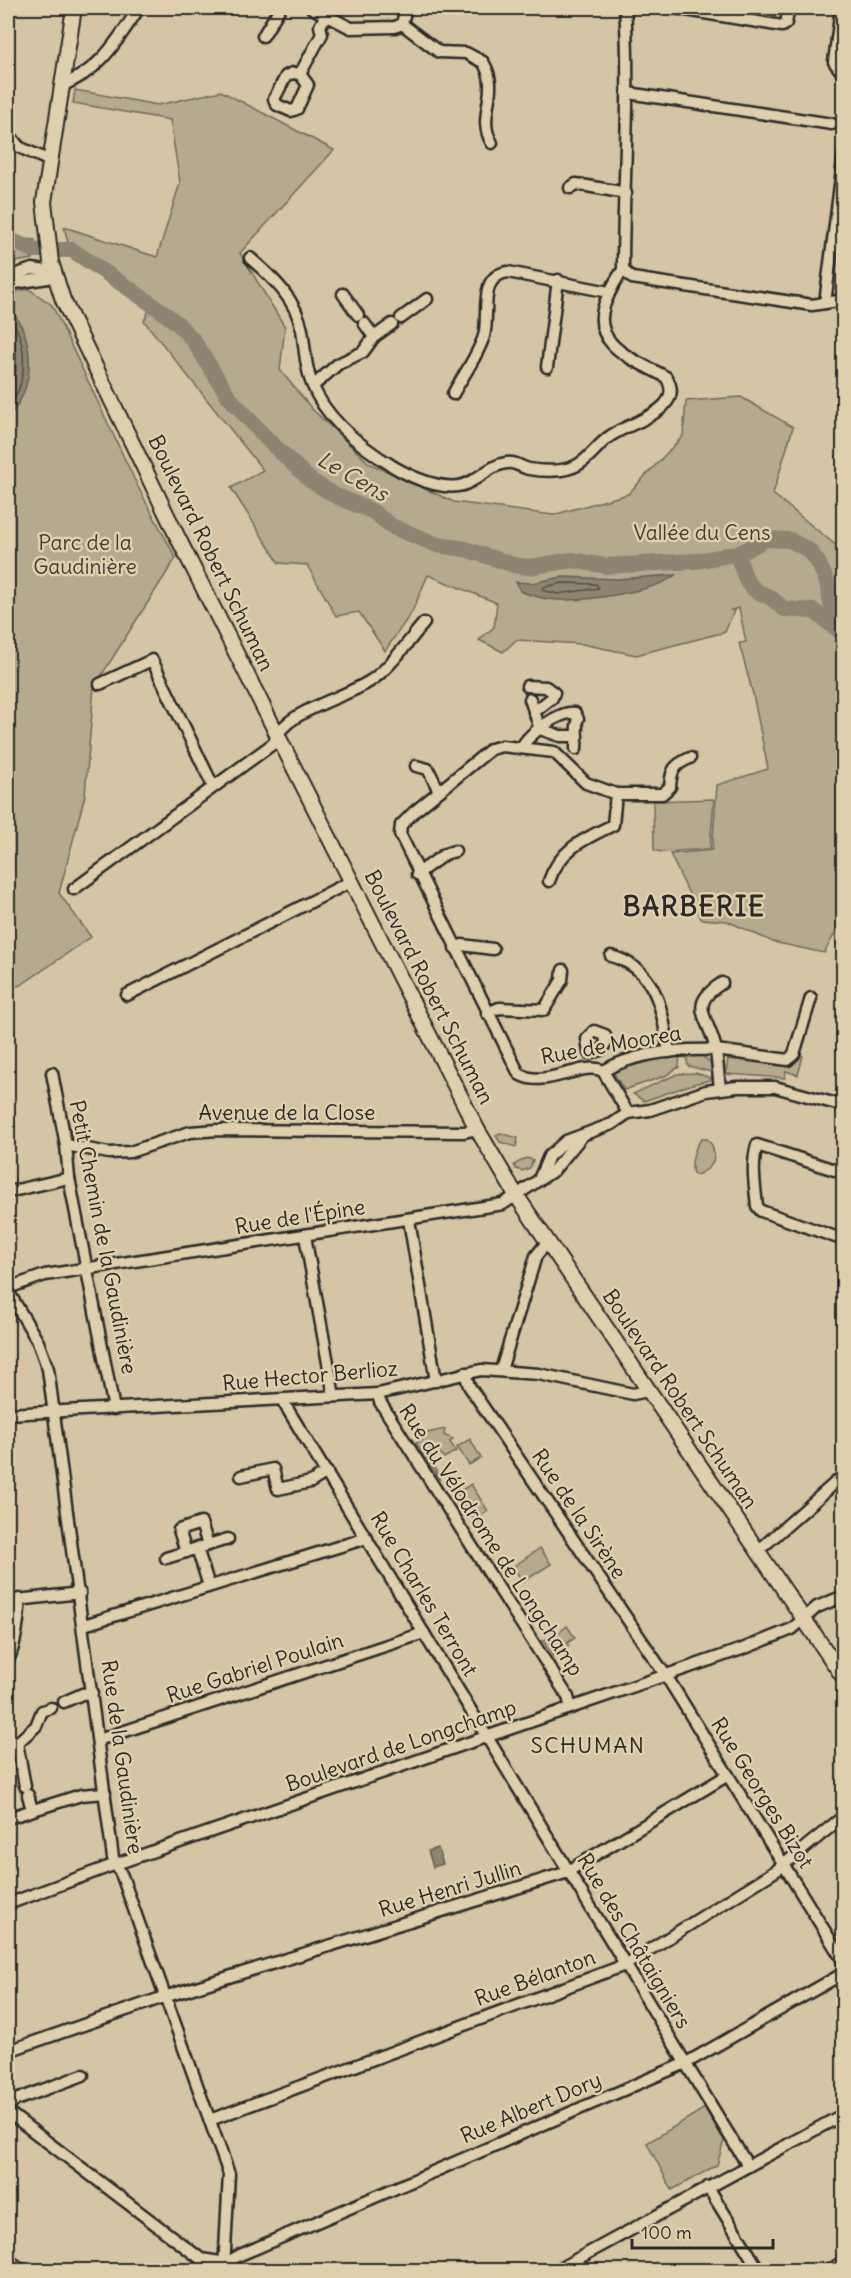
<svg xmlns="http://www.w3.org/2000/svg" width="851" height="2278" viewBox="0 0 851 2278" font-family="Delius,sans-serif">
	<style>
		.green { fill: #b5a98e; stroke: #706a5c; stroke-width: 1.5 }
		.water { fill: #8d8471; stroke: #666055; stroke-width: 1.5 }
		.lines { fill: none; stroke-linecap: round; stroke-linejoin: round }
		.shore { stroke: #524f47; stroke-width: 1.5 }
		.stream { stroke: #666055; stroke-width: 3 }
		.river { stroke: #8d8471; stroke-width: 16 }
		.minor-casing { stroke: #2b2b2b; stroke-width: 15 }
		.major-casing { stroke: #2b2b2b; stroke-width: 18 }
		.minor { stroke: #e0cfac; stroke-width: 10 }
		.major { stroke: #e0cfac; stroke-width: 14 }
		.labels { text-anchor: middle; stroke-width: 5; stroke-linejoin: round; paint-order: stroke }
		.park-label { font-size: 21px; fill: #403e3a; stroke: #e0cfac }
		.street-label { font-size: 21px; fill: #2b2b2b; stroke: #e0cfac }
		.water-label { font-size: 22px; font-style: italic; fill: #44413c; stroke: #e0cfac }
		.neighbourhood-label { font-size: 22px; letter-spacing: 1.5px; fill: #2b2b2b; stroke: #e0cfac }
		.district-label { font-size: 27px; font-weight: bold; letter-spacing: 1.5px; fill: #2b2b2b; stroke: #e0cfac }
	</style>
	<rect width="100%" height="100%" fill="#d5c5a4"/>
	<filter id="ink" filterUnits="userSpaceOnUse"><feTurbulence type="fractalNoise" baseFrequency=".0167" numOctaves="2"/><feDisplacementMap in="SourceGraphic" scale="12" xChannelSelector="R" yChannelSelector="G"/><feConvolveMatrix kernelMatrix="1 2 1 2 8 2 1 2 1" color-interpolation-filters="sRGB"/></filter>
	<g filter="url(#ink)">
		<g class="green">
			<polygon points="75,90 158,105 221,91 334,150 240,253 285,327 280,370 312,409 369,463 454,502 553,515 628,494 683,436 686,401 741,397 793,427 773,494 843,551 844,917 824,953 773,942 727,921 701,919 670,854 712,850 717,785 768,769 753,694 739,643 746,642 739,608 731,610 734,611 725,632 636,655 582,644 516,640 503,652 479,640 494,627 497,603 428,575 412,612 385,651 359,612 336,616 307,565 279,563 231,488 263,470 144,321 150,308 70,251 64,227 157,257 180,183 170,120 73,103"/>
			<polygon points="8,234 13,238 35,240 33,259 8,263"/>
			<polygon points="29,289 52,305 138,487 176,558 94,687 85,795 59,893 91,937 21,985 8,988 8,293"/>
			<polygon points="714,799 710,849 661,852 654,850 653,801"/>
			<polygon points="698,1052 715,1067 715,1073 688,1066 686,1053"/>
			<polygon points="680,1054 679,1067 665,1076 624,1090 613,1072 629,1064"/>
			<polygon points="799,1055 803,1056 798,1075 786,1071 785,1078 726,1074 728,1058 787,1066"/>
			<polygon points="696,1073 714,1079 693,1084 644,1101 633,1094 677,1074"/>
			<polygon points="500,1133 518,1138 516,1147 500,1142 496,1135"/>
			<path d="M702,1139H707L712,1145C717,1162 712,1168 697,1175L693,1174C690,1164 694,1146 702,1139Z"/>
			<polygon points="526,1158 533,1160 530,1168 522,1171 516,1169 514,1165"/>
			<polygon points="445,1429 444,1435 453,1439 450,1442 456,1451 444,1458 441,1454 432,1460 440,1480 416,1443 424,1439 421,1436 423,1434"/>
			<polygon points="470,1439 481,1458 469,1465 457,1447"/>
			<polygon points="471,1484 488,1511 474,1520 457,1493"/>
			<polygon points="540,1548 551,1564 523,1582 513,1567"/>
			<polygon points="567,1626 575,1638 567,1643 569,1646 553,1657 543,1641 546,1639 548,1641"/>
			<polygon points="705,2108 724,2140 717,2165 672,2190 647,2143"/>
		</g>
		<g class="water">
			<path d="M10,309C36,339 36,387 8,417Z"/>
			<path d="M675,575C657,592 582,601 557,600C543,599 532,596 520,591L516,582L532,583L562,577L617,579Z"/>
			<polygon points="438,1848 443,1864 433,1867 428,1851"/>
		</g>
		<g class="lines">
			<g class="shore">
				<path d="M8,316C29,340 28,383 8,408"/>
				<path d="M8,327C20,345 18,378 8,396"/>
				<polygon points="563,583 596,584 599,588 558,594 542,590 544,587"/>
			</g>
			<polyline class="stream" points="23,252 33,250"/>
			<g class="river">
				<polyline points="8,239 33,250 72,250 159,309 178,324 193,340 229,397 265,437 310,480 336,496 372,511 393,527 438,545 465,549 514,565 529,567 573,560 605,566 696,561 740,553 766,539 790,540 810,551 819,564 827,582 834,619 844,632"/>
				<polyline points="725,555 734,555 739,560 747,582 756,591 770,597 784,609 814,611 838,630"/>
			</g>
			<defs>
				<g id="minor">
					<polyline points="312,8 351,28 395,27 402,24 406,8"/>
					<polyline points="674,8 782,26 786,23 789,8"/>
					<polyline points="841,8 834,62 844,75"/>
					<path d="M402,24L439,52L466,53L483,62C502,91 475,116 492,143"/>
					<polyline points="263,36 280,8"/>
					<polygon points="293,73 300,74 308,85 297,109 291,111 277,105 274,99 286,76"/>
					<polyline points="300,74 322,34 320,26 326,15"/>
					<path d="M61,86C101,70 116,42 139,8"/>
					<polyline points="628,93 832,124"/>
					<polyline points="8,133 19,147 50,161"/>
					<polyline points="570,188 576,184 626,193"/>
					<path d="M250,258C273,278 296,299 302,330C305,348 305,367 312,384C326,420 361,447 394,467C411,477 442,491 463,485C479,480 494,461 512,463C518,464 524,468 529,469C540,471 559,472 570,468C586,464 596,446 609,437C626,423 688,411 666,377C636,360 589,346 605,303C610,291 615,280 623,270"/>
					<path d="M623,270C623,182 631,95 625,8"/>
					<polyline points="623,270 632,278 812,305 844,300"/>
					<polyline points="8,277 32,269 54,272"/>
					<polyline points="8,284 48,278 54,272"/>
					<polyline points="343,294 358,315"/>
					<polyline points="825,303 844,154"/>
					<polyline points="401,318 427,299"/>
					<polyline points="364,323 374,337"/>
					<polyline points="547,367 558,280"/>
					<polyline points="313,386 338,364 363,352 374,337 392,324"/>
					<path d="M453,394C463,376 478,355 484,336C490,315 477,276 508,272L609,292"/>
					<polyline points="100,684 152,660 213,786"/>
					<polyline points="527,686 546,687 554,693 552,698 534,712"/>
					<polyline points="530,699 540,729 560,736 577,736"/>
					<path d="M522,748C526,735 561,710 575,713L578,719"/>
					<polyline points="576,749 577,725"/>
					<polyline points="416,766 428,769 439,791"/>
					<path d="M616,794H662L670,787C671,770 674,765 690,758"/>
					<polyline points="417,874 445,854 455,851"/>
					<path d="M549,881C560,849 584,839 613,825L616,794L586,783L554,752L502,746L491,749L414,812L401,825L400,834L519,1074C545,1090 583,1060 603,1071C635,1053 680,1049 716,1050L720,1089"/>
					<path d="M74,889L274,743C282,709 352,698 377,676C395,662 409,640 424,623"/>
					<polyline points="455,948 462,945 493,949"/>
					<path d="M611,956C658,969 662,1011 669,1052"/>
					<path d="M722,983C686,1006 709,1016 716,1050L788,1060L794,1054L811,998"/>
					<polyline points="127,995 352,881"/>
					<polyline points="487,1013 499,1008 544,1010 562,980 563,970"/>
					<polygon points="594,1031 605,1035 606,1043 601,1050 589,1053 587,1039"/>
					<polyline points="603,1071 628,1113"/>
					<polyline points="52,1073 66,1145 69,1178 114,1409"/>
					<polyline points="66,1145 109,1153 130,1152 190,1132 218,1130 464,1132 477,1129"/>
					<path d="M844,1173L757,1145C751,1166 755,1186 757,1206L761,1211L844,1240"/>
					<polyline points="540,1177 549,1156 566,1141 612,1124 628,1113 650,1110 706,1091 737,1087 775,1087 844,1106"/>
					<polyline points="8,1192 69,1178"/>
					<polyline points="409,1220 436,1381"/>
					<polyline points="305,1236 334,1396"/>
					<polyline points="8,1288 45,1275 503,1204 554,1170 582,1136"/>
					<polyline points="8,1291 38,1342 48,1369 113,1858 122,1876 229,2174 224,2270"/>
					<polyline points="501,1370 536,1256 548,1241"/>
					<polyline points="465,1373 469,1386 670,1682 844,1962"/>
					<polyline points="378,1394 380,1402 568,1697 571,1708"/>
					<polyline points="282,1400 748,2166"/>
					<polyline points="8,1414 378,1394 481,1370 539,1374 633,1394 648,1391"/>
					<polyline points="241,1476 273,1469 278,1489 311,1482 327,1472"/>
					<polyline points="208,1545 228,1539"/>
					<polyline points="197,1548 186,1552 179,1530 201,1523 208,1545 197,1548 209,1586"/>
					<polyline points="758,1551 844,1475"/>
					<polyline points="166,1558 186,1552"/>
					<polyline points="8,1601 80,1593"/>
					<polyline points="84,1625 367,1538"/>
					<path d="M8,1660C15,1647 20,1615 19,1599"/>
					<polyline points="64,1702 82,1694 92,1693"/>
					<polyline points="8,1739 17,1743 25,1786"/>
					<polyline points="98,1740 424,1633"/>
					<polyline points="17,1743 36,1726 42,1711 51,1708"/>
					<polyline points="28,1795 32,1810"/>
					<polyline points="8,1818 81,1795 105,1793"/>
					<polyline points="8,1904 116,1864 745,1648 792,1629 817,1607 844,1596"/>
					<polyline points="8,2051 164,1997 565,1873 728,1775"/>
					<polyline points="8,2106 16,2100 83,2075"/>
					<polyline points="8,2112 201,2259 226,2263"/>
					<polyline points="210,2120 625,1965 777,1870 844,1816"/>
					<polyline points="708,2187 759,2270"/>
					<polyline points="8,2260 23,2270"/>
					<polyline points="226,2263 240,2255 686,2063 844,1973"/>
					<polyline points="557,2270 844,2114"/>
					<polyline points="830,2270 844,2261"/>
				</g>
				<polyline id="major" points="74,8 44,202 51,262 63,300 178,538 389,956 477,1129 516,1195 844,1678"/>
			</defs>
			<use href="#minor" class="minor-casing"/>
			<use href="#major" class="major-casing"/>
			<use href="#minor" class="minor"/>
			<use href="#major" class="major"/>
		</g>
	</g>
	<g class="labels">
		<g class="park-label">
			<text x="702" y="540">Vallée du Cens</text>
			<text x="85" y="550">Parc de la<tspan x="85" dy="24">Gaudinière</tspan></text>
		</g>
		<g class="street-label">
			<text transform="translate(211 553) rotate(64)" y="7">Boulevard Robert Schuman</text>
			<text transform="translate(429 987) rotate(63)" y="7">Boulevard Robert Schuman</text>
			<text transform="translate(611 1045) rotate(-10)" y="7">Rue de Moorea</text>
			<text x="287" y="1120">Avenue de la Close</text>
			<text transform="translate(300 1217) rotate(-9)" y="7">Rue de l'Épine</text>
			<text transform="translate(103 1237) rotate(79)" y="7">Petit Chemin de la Gaudinière</text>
			<text transform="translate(310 1376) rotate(-5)" y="7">Rue Hector Berlioz</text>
			<text transform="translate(680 1399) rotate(56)" y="7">Boulevard Robert Schuman</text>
			<text transform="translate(579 1514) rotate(56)" y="7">Rue de la Sirène</text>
			<text transform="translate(491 1540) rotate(57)" y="7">Rue du Vélodrome de Longchamp</text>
			<text transform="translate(424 1594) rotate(59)" y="7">Rue Charles Terront</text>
			<text transform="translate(255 1668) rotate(-18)" y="7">Rue Gabriel Poulain</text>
			<text transform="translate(401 1746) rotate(-19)" y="7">Boulevard de Longchamp</text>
			<text transform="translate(122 1757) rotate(82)" y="7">Rue de la Gaudinière</text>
			<text transform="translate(762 1793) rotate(58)" y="7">Rue Georges Bizot</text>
			<text transform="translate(450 1889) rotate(-17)" y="7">Rue Henri Jullin</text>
			<text transform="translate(634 1941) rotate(59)" y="7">Rue des Châtaigniers</text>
			<text transform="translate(535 1978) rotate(-20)" y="7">Rue Bélanton</text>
			<text transform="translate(531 2108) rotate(-23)" y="7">Rue Albert Dory</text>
		</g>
		<g class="water-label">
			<text transform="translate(353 476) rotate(30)" y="8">Le Cens</text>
		</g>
		<g class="neighbourhood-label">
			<text x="588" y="1753">SCHUMAN</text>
		</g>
		<g class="district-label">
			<text x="694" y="916">BARBERIE</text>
		</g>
	</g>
	<rect width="851" height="2278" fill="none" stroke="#e0cfac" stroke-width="30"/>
	<rect x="15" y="15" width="821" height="2248" fill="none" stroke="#2b2b2b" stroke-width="2" filter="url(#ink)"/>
	<path d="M632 2239v9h141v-9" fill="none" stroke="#2b2b2b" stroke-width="3"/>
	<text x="641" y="2239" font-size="18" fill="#2b2b2b" stroke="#e0cfac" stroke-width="4.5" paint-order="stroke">100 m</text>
</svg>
